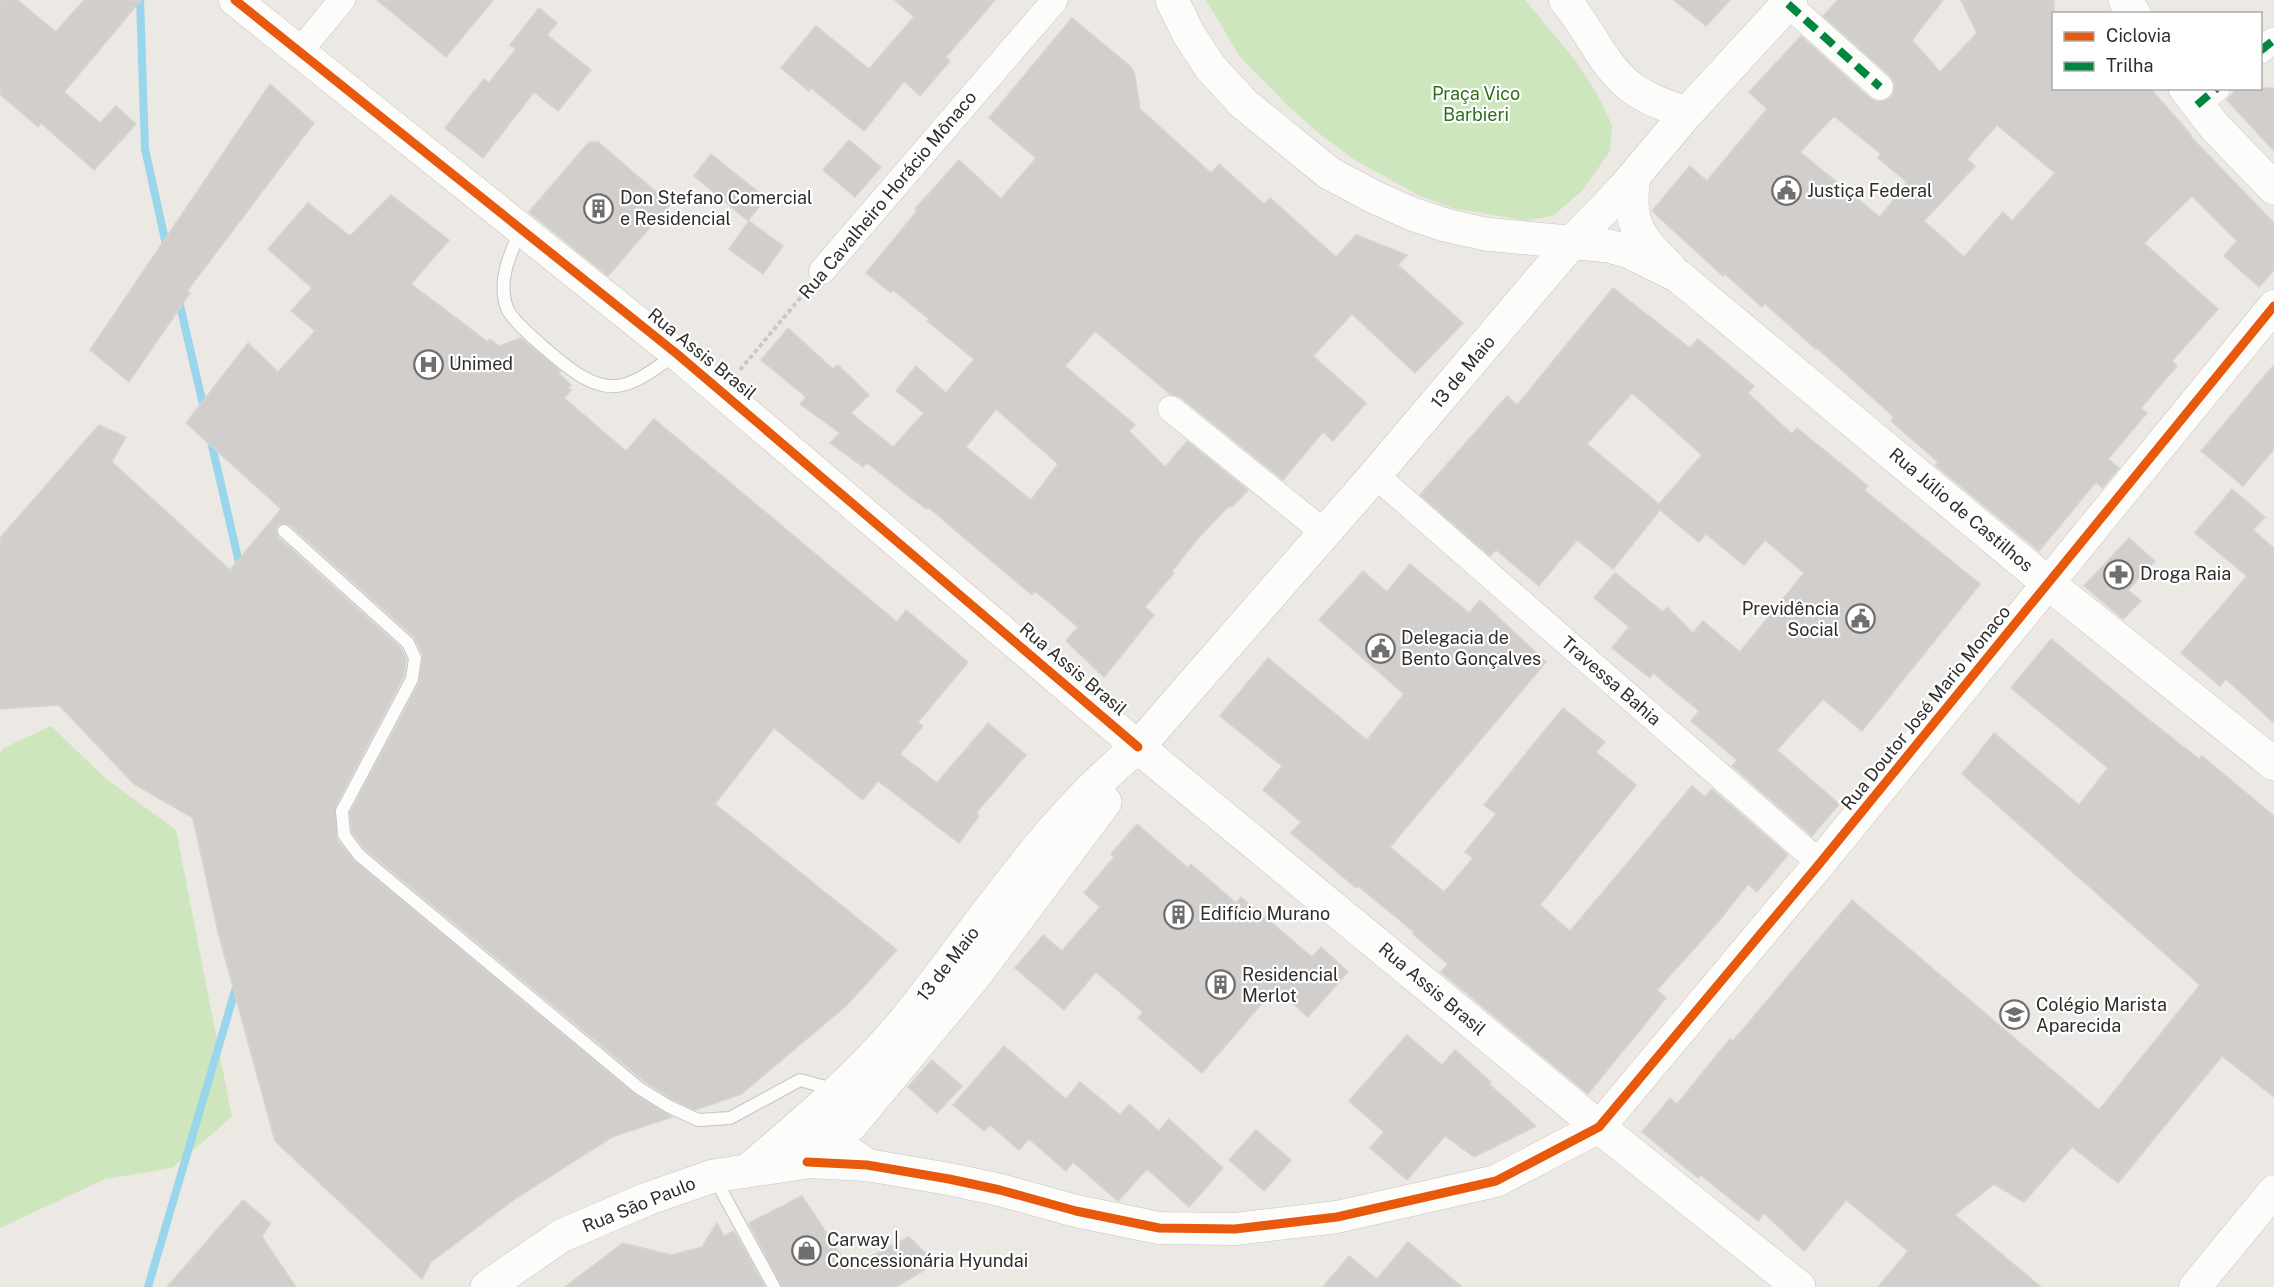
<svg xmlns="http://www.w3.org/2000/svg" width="2274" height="1287" viewBox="0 0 2274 1287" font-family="'Public Sans',sans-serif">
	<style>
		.green { fill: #cee6be }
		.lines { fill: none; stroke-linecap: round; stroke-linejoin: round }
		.stream { stroke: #99d6ec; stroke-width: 8 }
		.building { fill: #d1cecb; stroke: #d7d4d0; stroke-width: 1.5; fill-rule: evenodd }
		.service-casing { stroke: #c5c4c5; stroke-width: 14 }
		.minor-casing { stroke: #c5c4c5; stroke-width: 27 }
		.tertiary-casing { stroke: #c5c4c5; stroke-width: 33 }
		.secondary-casing { stroke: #c5c4c5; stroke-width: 34 }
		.path { stroke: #c9c9c8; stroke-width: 4; stroke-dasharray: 4.5 3; stroke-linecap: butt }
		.service { stroke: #fcfcfb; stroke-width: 12 }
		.minor { stroke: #fcfcfb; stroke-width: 26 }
		.tertiary { stroke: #fcfcfb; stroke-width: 32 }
		.secondary { stroke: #fcfcfb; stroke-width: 33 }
		.quiet { stroke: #00873e; stroke-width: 8; stroke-dasharray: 15 8; stroke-linecap: butt }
		.cycleway-casing { stroke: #fff; stroke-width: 13 }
		.cycleway { stroke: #e8590c; stroke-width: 9 }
		.labels { text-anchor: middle; stroke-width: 4.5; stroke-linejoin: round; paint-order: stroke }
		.park-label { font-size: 18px; fill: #2c6e1b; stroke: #fff }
		.poi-label { font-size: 18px; fill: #2e2e2e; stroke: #fff; text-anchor: start }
		.street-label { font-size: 18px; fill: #2e2e2e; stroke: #fff }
	</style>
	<rect width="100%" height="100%" fill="#ece8e4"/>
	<g class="green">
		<polygon points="1206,0 1525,0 1576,61 1598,96 1612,125 1610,151 1583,190 1554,215 1527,221 1452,208 1420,196 1355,160 1321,135 1289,107 1240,57"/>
		<polygon points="51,726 105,778 176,830 232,1117 172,1168 105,1179 0,1228 0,753 4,748"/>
	</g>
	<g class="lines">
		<g class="stream">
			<polyline points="140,0 145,149 167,249"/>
			<polyline points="178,297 205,413"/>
			<polyline points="210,437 241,571"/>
			<polyline points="148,1287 237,984"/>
		</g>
	</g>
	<g class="building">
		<polygon points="0,0 17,0 56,32 84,0 141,0 64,92 100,123 116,106 136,124 94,170 41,123 38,127 0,94"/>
		<polygon points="377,0 493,0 446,57"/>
		<polygon points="895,0 995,0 946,57 950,61 920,96 904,81 864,131 811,88 809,91 781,68 816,26 869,69 914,17"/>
		<polygon points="1674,0 1730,0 1706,26"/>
		<path d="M1838,0H1943L1912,40L1940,72L1977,33L1961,0H2054V88H2150L2191,135L2190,136L2274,223V270L2259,287L2224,256L2237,241L2192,196L2144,243L2218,309L2172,361L2177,366L2141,408L2147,413L2108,459L2119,468L2102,488L2096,482L2039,551L1935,465L1938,462L1891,421L1894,417L1817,348L1816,349L1765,304L1762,307L1725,274L1723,276L1652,211L1690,166L1707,181L1767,109L1749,92L1801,36L1870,98L1876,101H1884L1891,97L1894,91V83L1890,76L1823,16ZM1834,116L1881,154L1878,158L1907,182L1880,217L1800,152ZM1997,125L2055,173L2012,221L2003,212L1964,257L1924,221L1975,166L1967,159Z"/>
		<polygon points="539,8 557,23 547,35 591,70 558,111 534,92 483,158 445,128 484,79 489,83 516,49 510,45"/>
		<path d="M1072,18L1131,67L1135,76L1140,109L1211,173L1219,164L1264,204L1270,198L1336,257L1356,235L1407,255L1398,265L1463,323L1415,373L1352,314L1313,356L1366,403L1333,441L1323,432L1283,480L1180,397L1170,394L1095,331L1065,366L1135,425L1129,431L1165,467L1187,441L1248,490L1232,507L1229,506L1199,537L1172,571L1174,573L1145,607L1154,615L1104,677L1066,641L1078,627L1035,591L1032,595L928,507L926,509L867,463L863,467L830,443L840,433L800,404L806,397L761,360L788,328L833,369L838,365L869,395L851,413L893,447L924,413L896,391L916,366L946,393L974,359L927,321L929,319L893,290L891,293L866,273L917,211L915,209L959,160L1001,199L1036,158L989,118ZM996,409L1058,464L1031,500L966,447Z"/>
		<polygon points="270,84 314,123 187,291 190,293 129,382 90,350"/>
		<polygon points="2237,88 2274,88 2274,151 2227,100"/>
		<polygon points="849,140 881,167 855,197 823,170"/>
		<polygon points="589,142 598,142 670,204 608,276 529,212"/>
		<polygon points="711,154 766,198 748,221 694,176"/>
		<polygon points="391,195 449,240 411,284 488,342 490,339 499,346 521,338 560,371 558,373 571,385 568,388 571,390 564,398 626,451 654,419 897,622 906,610 968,662 918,722 923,726 900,754 937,783 988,723 1026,755 976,813 979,816 959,843 878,781 863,800 774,728 715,804 897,950 846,1006 741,1094 695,1110 672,1099 644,1081 365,849 352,832 350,813 419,683 423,655 414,637 290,525 285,523 278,525 276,530 278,537 401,648 406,659 404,676 335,807 337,840 354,861 634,1094 672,1117 612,1137 516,1198 431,1262 422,1279 275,1141 218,932 193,818 134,784 59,705 0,709 0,538 99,425 126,437 112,462 230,570 281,509 186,423 248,343 278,372 315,331 291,311 312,288 268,249 308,203 350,236"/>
		<polygon points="749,221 783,246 763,274 729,249"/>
		<path d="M1613,288L1690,348L1698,339L1754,386L1748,393L1792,434L1797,428L1834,458L1868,486L1864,490L1980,584L1862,731L1823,699L1777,750L1839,804L1812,836L1732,766L1737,760L1691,721L1699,711L1653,673L1650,678L1612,648L1629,627L1594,598L1615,573L1663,612L1667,607L1693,633L1703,621L1740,652L1804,573L1765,540L1744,565L1706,534L1699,542L1660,510L1613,569L1577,540L1539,586L1496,550L1490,556L1420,495L1507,396L1517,405ZM1632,393L1702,455L1659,504L1587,444Z"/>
		<polygon points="2274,365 2274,449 2243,486 2201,451"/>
		<polygon points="2232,489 2265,517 2253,530 2274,548 2274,723 2226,679 2220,686 2181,653 2247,576 2195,533"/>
		<polygon points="2129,538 2155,561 2128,590 2141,601 2123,619 2084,586"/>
		<polygon points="1410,564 1469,613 1480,600 1546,662 1390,847 1444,892 1473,858 1465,852 1496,814 1484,805 1563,708 1605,742 1596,752 1636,785 1540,905 1570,931 1692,786 1705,797 1712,789 1788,855 1757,892 1748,884 1719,921 1657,990 1666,998 1588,1094 1441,972 1448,964 1413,934 1414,932 1358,886 1356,888 1291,833 1301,822 1263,790 1282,766 1220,716 1268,658 1367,740 1404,694 1319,620 1363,571 1387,592"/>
		<polygon points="2051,639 2148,719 2199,759 2202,756 2274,816 2274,1097 2222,1056 2118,1183 2072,1147 2024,1202 1994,1184 1955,1215 2041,1287 1878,1287 1908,1251 1846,1200 1804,1251 1764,1213 1758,1221 1701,1175 1698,1178 1642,1132 1670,1098 1677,1104 1730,1039 1733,1041 1852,900 2099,1110 2200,985 1962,774 1994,733 2079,805 2108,768 2011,688"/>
		<polygon points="1137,824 1188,868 1191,864 1236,903 1241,897 1312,957 1321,947 1348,972 1308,1017 1275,988 1202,1073 1138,1018 1143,1012 1096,972 1064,1010 1015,968 1043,935 1062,951 1100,907 1084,893 1114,857 1111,854"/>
		<polygon points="1407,1035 1442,1065 1455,1050 1491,1082 1489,1084 1536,1126 1474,1157 1445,1136 1407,1180 1370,1148 1384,1132 1349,1101"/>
		<polygon points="1004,1046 1066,1099 1080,1082 1120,1115 1129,1104 1159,1131 1169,1119 1223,1168 1189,1207 1147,1169 1118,1201 1073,1162 1066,1171 1029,1139 1019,1150 990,1125 984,1131 953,1105"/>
		<polygon points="932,1060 962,1086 937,1113 908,1087"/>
		<polygon points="1256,1130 1291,1160 1264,1191 1229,1160"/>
		<polygon points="802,1196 849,1267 909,1237 936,1263 896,1287 782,1287 749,1223"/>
		<polygon points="243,1200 270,1223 262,1237 296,1287 167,1287"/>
		<polygon points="717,1223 724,1236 734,1231 765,1287 565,1287 623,1243 671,1255 702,1247"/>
		<polygon points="1408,1242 1462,1287 1323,1287 1349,1256 1377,1279"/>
	</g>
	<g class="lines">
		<defs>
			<g id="service">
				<path d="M521,229C510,254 497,281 507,308C512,323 566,367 581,376C591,382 604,387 616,386C638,384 658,366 676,354"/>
				<polyline points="284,531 408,643 415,658 412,679 342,811 344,835 359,855 639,1088 668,1106 698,1120 730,1118 800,1080 836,1090"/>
				<polyline points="714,1177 774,1287"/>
			</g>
			<g id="minor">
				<polyline points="1788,4 1880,87"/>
				<polyline points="2260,51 2274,40"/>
				<polyline points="299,52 342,0"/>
				<polyline points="2197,105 2217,88"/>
				<polyline points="822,271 1055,0"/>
				<polyline points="1171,409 1325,533"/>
				<polyline points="1375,475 1820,863"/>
			</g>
			<g id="tertiary">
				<polyline points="235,0 677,354 1138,747"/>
				<path d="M1565,0C1589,28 1602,65 1632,88C1648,100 1668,106 1687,113"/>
				<polyline points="807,1162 867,1165 949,1179 1000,1190 1076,1211 1159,1228 1235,1229 1337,1217 1496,1181 1599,1127 1820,863 2274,306"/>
				<polyline points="2195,1287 2274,1191"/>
			</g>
			<g id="secondary">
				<polyline points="1172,0 1188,33 1210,67 1244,104 1329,173 1374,197 1412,214 1445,225 1485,234 1609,246 1627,251 1678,276 2049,584 2274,764"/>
				<polyline points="2125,0 2134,14"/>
				<polyline points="2185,88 2215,127 2274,188"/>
				<path d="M1634,177C1627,222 1637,235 1669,267"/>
				<polyline points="1138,747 1599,1127 1799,1287"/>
				<polyline points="831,1123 827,1132 837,1145 867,1165"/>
				<path d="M747,1171C801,1125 857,1078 902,1024C978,931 1044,822 1138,747L1375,475L1573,241L1624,188L1687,113L1791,0"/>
				<polyline points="487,1287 561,1236 647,1199 713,1176 807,1162 851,1125 973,978 1105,802"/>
			</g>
		</defs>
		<use href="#service" class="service-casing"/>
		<use href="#minor" class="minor-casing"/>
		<use href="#tertiary" class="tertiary-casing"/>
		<use href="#secondary" class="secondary-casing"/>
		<polyline class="path" points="740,370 806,291"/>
		<use href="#service" class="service"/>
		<use href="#minor" class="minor"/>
		<use href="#tertiary" class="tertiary"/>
		<use href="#secondary" class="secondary"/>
		<g class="quiet">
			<polyline points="1788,4 1880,87"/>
			<polyline points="2260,51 2274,40"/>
			<polyline points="2197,105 2217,88"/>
		</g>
		<defs>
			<g id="cycleway">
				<polyline points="235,0 677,354 1138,747"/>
				<polyline points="807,1162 867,1165 949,1179 1000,1190 1076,1211 1159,1228 1235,1229 1337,1217 1496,1181 1599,1127 1820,863 2274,306"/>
			</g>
		</defs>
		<use href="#cycleway" class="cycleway-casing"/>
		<use href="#cycleway" class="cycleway"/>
	</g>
	<defs>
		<symbol id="civic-ring" viewBox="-11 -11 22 22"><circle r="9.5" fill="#fff" stroke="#706f6e" stroke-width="1.5"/><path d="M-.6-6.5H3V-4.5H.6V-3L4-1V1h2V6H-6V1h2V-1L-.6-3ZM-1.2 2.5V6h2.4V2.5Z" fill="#706f6e"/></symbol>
		<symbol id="building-ring" viewBox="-11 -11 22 22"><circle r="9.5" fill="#fff" stroke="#706f6e" stroke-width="1.5"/><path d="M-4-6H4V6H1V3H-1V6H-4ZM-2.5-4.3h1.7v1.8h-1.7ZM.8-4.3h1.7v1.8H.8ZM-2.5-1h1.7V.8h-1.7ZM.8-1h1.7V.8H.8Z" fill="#706f6e"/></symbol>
		<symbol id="hospital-ring" viewBox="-11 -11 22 22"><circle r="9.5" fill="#fff" stroke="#706f6e" stroke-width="1.5"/><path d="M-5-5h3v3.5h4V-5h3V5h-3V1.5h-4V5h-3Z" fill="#706f6e"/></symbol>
		<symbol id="pharmacy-ring" viewBox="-11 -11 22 22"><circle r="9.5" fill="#fff" stroke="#706f6e" stroke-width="1.5"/><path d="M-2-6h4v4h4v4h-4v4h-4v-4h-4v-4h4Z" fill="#706f6e"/></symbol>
		<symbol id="school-ring" viewBox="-11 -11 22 22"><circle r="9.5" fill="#fff" stroke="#706f6e" stroke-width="1.5"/><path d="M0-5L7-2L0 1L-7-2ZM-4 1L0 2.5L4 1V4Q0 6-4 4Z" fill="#706f6e"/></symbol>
		<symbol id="shop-ring" viewBox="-11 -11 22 22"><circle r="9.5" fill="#fff" stroke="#706f6e" stroke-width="1.5"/><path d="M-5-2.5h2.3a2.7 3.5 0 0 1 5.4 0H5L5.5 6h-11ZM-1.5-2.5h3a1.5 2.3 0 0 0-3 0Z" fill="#706f6e"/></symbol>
	</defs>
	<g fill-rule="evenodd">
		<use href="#civic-ring" x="1770" y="174" width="33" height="33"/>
		<use href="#building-ring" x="582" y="192" width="33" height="33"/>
		<use href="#hospital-ring" x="412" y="348" width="33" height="33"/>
		<use href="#pharmacy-ring" x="2102" y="558" width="33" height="33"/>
		<use href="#civic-ring" x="1844" y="602" width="33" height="33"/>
		<use href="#civic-ring" x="1364" y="632" width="33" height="33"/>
		<use href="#building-ring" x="1162" y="898" width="33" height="33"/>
		<use href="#building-ring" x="1204" y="968" width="33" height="33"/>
		<use href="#school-ring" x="1998" y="998" width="33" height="33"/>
		<use href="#shop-ring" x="790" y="1234" width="33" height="33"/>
	</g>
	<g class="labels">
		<g class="park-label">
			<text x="1476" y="100">Praça Vico<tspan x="1476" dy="21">Barbieri</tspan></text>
		</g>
		<g class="poi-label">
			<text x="1807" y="197">Justiça Federal</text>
			<text x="620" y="204">Don Stefano Comercial<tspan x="620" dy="21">e Residencial</tspan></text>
			<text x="449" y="370">Unimed</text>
			<text x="2140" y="580">Droga Raia</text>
			<text x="1839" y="615" text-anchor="end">Previdência<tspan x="1839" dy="21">Social</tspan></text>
			<text x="1401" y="644">Delegacia de<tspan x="1401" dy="21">Bento Gonçalves</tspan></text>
			<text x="1200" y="920">Edifício Murano</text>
			<text x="1242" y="981">Residencial<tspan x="1242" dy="21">Merlot</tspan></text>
			<text x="2036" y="1011">Colégio Marista<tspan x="2036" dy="21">Aparecida</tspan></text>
			<text x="827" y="1246">Carway |<tspan x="827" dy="21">Concessionária Hyundai</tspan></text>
		</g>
		<g class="street-label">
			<text transform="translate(888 195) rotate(-50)" y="6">Rua Cavalheiro Horácio Mônaco</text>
			<text transform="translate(702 354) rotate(39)" y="6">Rua Assis Brasil</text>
			<text transform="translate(1463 372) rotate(-50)" y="6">13 de Maio</text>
			<text transform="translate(1961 510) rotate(40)" y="6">Rua Júlio de Castilhos</text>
			<text transform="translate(1073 669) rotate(40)" y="6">Rua Assis Brasil</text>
			<text transform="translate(1611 681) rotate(41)" y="6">Travessa Bahia</text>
			<text transform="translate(1926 708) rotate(-51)" y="6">Rua Doutor José Mario Monaco</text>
			<text transform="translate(948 964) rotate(-52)" y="6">13 de Maio</text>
			<text transform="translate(1432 989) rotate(40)" y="6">Rua Assis Brasil</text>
			<text transform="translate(639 1205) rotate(-22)" y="6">Rua São Paulo</text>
		</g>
	</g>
	<rect x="2052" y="12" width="210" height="78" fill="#ffffff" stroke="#ababab" stroke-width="1.5"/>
	<rect x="2064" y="32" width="30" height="9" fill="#e8590c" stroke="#ababab" stroke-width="1.5"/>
	<text x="2106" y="42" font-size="18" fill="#2e2e2e">Ciclovia</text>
	<rect x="2064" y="62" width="30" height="9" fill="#00873e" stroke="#ababab" stroke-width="1.5"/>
	<text x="2106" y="72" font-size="18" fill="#2e2e2e">Trilha</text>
</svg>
